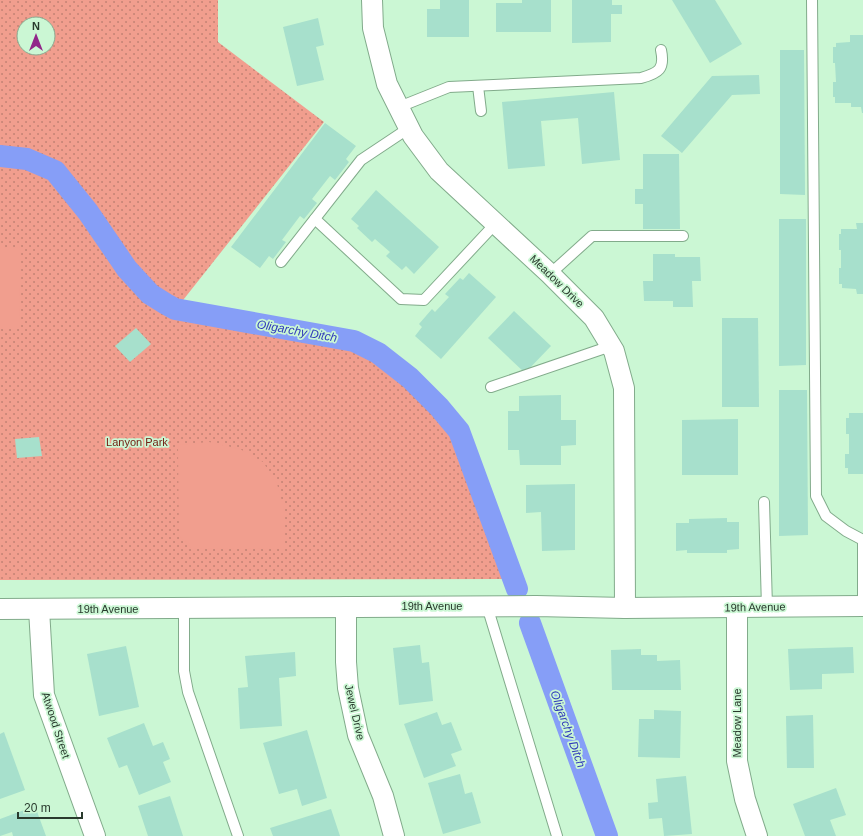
<svg xmlns="http://www.w3.org/2000/svg" width="863" height="836" viewBox="0 0 863 836" font-family="Helvetica,sans-serif">
	<style>
		.park { fill: url(#park-dots); fill-rule: evenodd }
		.garden { fill: #f19e8e }
		.lines { fill: none; stroke-linecap: round; stroke-linejoin: round }
		.canal { stroke: #869ef7; stroke-width: 22 }
		.building { fill: #a7e0cc }
		.lane-casing { stroke: #82ab8b; stroke-width: 12 }
		.street-casing { stroke: #82ab8b; stroke-width: 22 }
		.lane { stroke: #fff; stroke-width: 10 }
		.street { stroke: #fff; stroke-width: 20 }
		.labels { text-anchor: middle; stroke-width: 3.5; stroke-linejoin: round; paint-order: stroke }
		.street-label { font-size: 11px; fill: #293a2d; stroke: #cbf7d4 }
		.park-label { font-size: 11px; fill: #742115; stroke: #cbf7d4 }
		.water-label { font-size: 12px; font-style: italic; fill: #303bba; stroke: #cbf7d4 }
	</style>
	<defs>
		<pattern id="park-dots" width="8" height="8" patternUnits="userSpaceOnUse"><rect width="8" height="8" fill="#f19e8e"/><path d="M2 2h.1M6 6h.1" fill="none" stroke="#c38274" stroke-width="1.8" stroke-linecap="round"/></pattern>
	</defs>
	<rect width="100%" height="100%" fill="#cbf7d4"/>
	<path class="park" d="M0,0H218V42L324,122L176,309L354,341L378,353L410,378L439,407L459,431L514,579L0,580ZM24,24H48V48H24Z"/>
	<g class="garden">
		<polygon points="0,247 21,248 19,328 0,328"/>
		<polygon points="209,442 240,449 263,462 277,484 285,512 285,549 191,548 179,535 178,445"/>
	</g>
	<g class="lines">
		<g class="canal">
			<polyline points="0,156 27,159 55,171 88,212 127,269 150,294 166,304 175,309 354,341 378,353 410,378 439,407 459,431 517,589"/>
			<polyline points="530,623 607,836"/>
		</g>
	</g>
	<g class="building">
		<polygon points="440,0 469,0 469,37 427,37 427,9 440,9"/>
		<polygon points="522,0 551,0 551,32 496,32 496,3 522,3"/>
		<polygon points="572,0 612,0 612,5 622,5 622,14 611,14 611,42 572,43"/>
		<polygon points="672,0 715,0 742,44 710,63"/>
		<polygon points="318,18 324,45 316,47 324,80 297,86 283,27"/>
		<polygon points="850,35 863,35 863,113 862,113 861,107 851,107 851,103 835,103 835,97 833,97 833,82 836,82 835,63 833,63 833,47 836,47 836,43 850,42"/>
		<polygon points="780,50 804,50 805,195 780,194"/>
		<polygon points="759,75 760,94 732,95 682,153 661,136 712,76"/>
		<polygon points="614,92 620,160 582,164 578,118 541,121 545,166 508,169 502,102"/>
		<polygon points="325,123 356,146 346,159 349,162 335,180 330,176 312,199 317,203 304,219 300,216 282,240 286,242 273,259 269,256 260,268 231,247"/>
		<polygon points="643,154 679,154 680,229 643,229 643,204 635,204 635,189 643,189"/>
		<polygon points="376,190 439,247 414,274 406,266 402,270 386,256 390,252 375,239 372,242 357,228 359,226 351,219"/>
		<polygon points="779,219 806,219 806,365 779,366"/>
		<polygon points="856,223 863,223 863,294 857,294 856,289 842,288 842,284 839,284 839,268 841,268 841,250 839,250 839,234 841,234 841,229 857,229"/>
		<polygon points="653,254 675,254 675,257 700,257 701,281 692,281 693,307 673,307 673,301 644,301 643,281 653,281"/>
		<polygon points="469,273 496,297 441,359 415,336 422,327 419,324 432,309 435,312 449,297 445,294 460,278 463,280"/>
		<polygon points="514,311 551,346 525,373 488,338"/>
		<polygon points="722,318 758,318 759,407 722,407"/>
		<polygon points="136,328 151,344 130,362 115,346"/>
		<polygon points="779,390 807,390 808,535 779,536"/>
		<polygon points="561,395 561,420 576,420 576,445 561,446 561,465 520,465 519,450 508,450 508,411 519,411 519,396"/>
		<polygon points="849,413 863,413 863,474 848,474 848,468 845,468 845,454 849,454 849,434 846,434 846,418 849,418"/>
		<polygon points="738,419 738,475 682,475 682,420"/>
		<polygon points="39,437 42,456 17,458 15,439"/>
		<polygon points="575,484 575,550 542,551 541,512 526,513 526,485"/>
		<polygon points="727,518 727,522 739,522 739,549 727,550 727,553 687,553 687,550 676,551 676,523 689,523 689,519"/>
		<polygon points="420,645 422,663 429,662 433,701 399,705 393,648"/>
		<polygon points="126,646 139,707 99,716 87,654"/>
		<polygon points="853,647 854,673 822,674 822,689 790,690 788,649"/>
		<polygon points="641,649 641,655 657,655 657,661 680,660 681,690 612,690 611,650"/>
		<polygon points="295,652 296,676 279,678 282,726 240,729 238,688 248,687 245,656"/>
		<polygon points="654,710 681,711 680,758 638,757 639,719 654,719"/>
		<polygon points="437,712 442,725 451,722 462,750 451,754 456,766 424,778 404,724"/>
		<polygon points="813,715 814,768 787,768 786,716"/>
		<polygon points="144,723 153,746 163,742 170,759 163,762 171,782 139,795 127,765 119,768 107,738"/>
		<polygon points="307,730 327,798 302,806 297,789 279,794 263,743"/>
		<polygon points="4,732 25,790 0,799 0,734"/>
		<polygon points="460,774 465,794 472,792 481,823 443,834 428,783"/>
		<polygon points="686,776 692,834 664,836 662,818 649,819 648,803 658,802 656,779"/>
		<polygon points="836,788 846,815 830,820 836,836 805,836 793,804"/>
		<polygon points="170,796 183,836 148,836 138,806"/>
		<polygon points="35,806 46,836 13,836 12,832 0,836 0,819"/>
		<polygon points="331,809 340,836 273,836 270,828"/>
	</g>
	<g class="lines">
		<defs>
			<g id="lane">
				<polyline points="812,0 816,496 826,516 846,531 863,540"/>
				<polyline points="478,86 481,111"/>
				<path d="M399,107L449,87L641,78C659,73 665,69 661,50"/>
				<polyline points="315,219 401,299 424,300 496,223"/>
				<polyline points="281,262 361,160 409,128"/>
				<polyline points="550,274 592,236 683,236"/>
				<polyline points="491,387 611,346"/>
				<polyline points="764,502 767,607"/>
				<polyline points="487,606 557,836"/>
				<polyline points="863,606 863,540"/>
				<polyline points="184,608 184,671 188,692 238,836"/>
			</g>
			<g id="street">
				<polyline points="372,0 373,28 387,84 413,136 439,171 550,274 594,318 614,351 624,388 625,608"/>
				<polyline points="346,607 346,662 348,688 358,735 383,796 394,836"/>
				<polyline points="737,607 737,761 745,799 757,836"/>
				<polyline points="0,609 536,606 625,608 863,606"/>
				<polyline points="39,609 44,695 95,836"/>
			</g>
		</defs>
		<use href="#lane" class="lane-casing"/>
		<use href="#street" class="street-casing"/>
		<use href="#lane" class="lane"/>
		<use href="#street" class="street"/>
	</g>
	<g class="labels">
		<g class="street-label">
			<text transform="translate(557 281) rotate(44)" y="4">Meadow Drive</text>
			<text x="432" y="610">19th Avenue</text>
			<text transform="translate(755 607) rotate(-1)" y="4">19th Avenue</text>
			<text x="108" y="613">19th Avenue</text>
			<text transform="translate(355 712) rotate(77)" y="4">Jewel Drive</text>
			<text transform="translate(737 723) rotate(-90)" y="4">Meadow Lane</text>
			<text transform="translate(56 725) rotate(72)" y="4">Atwood Street</text>
		</g>
		<g class="park-label">
			<text x="137" y="446">Lanyon Park</text>
		</g>
		<g class="water-label">
			<text transform="translate(297 331) rotate(10)" y="4">Oligarchy Ditch</text>
			<text transform="translate(568 729) rotate(70)" y="4">Oligarchy Ditch</text>
		</g>
	</g>
	<g transform="translate(36 36)"><circle r="19" fill="#cbf7d4" stroke="#8aab91"/>
	<path d="M0-3L7 15L0 10L-7 15Z" fill="#912689"/>
	<text y="-6" font-size="11" font-weight="bold" text-anchor="middle" fill="#293a2d">N</text>
	</g>
	<path d="M18 812v6h64v-6" fill="none" stroke="#293a2d" stroke-width="2"/>
	<text x="24" y="812" font-size="12" fill="#293a2d" stroke="#cbf7d4" stroke-width="3" paint-order="stroke">20 m</text>
</svg>
